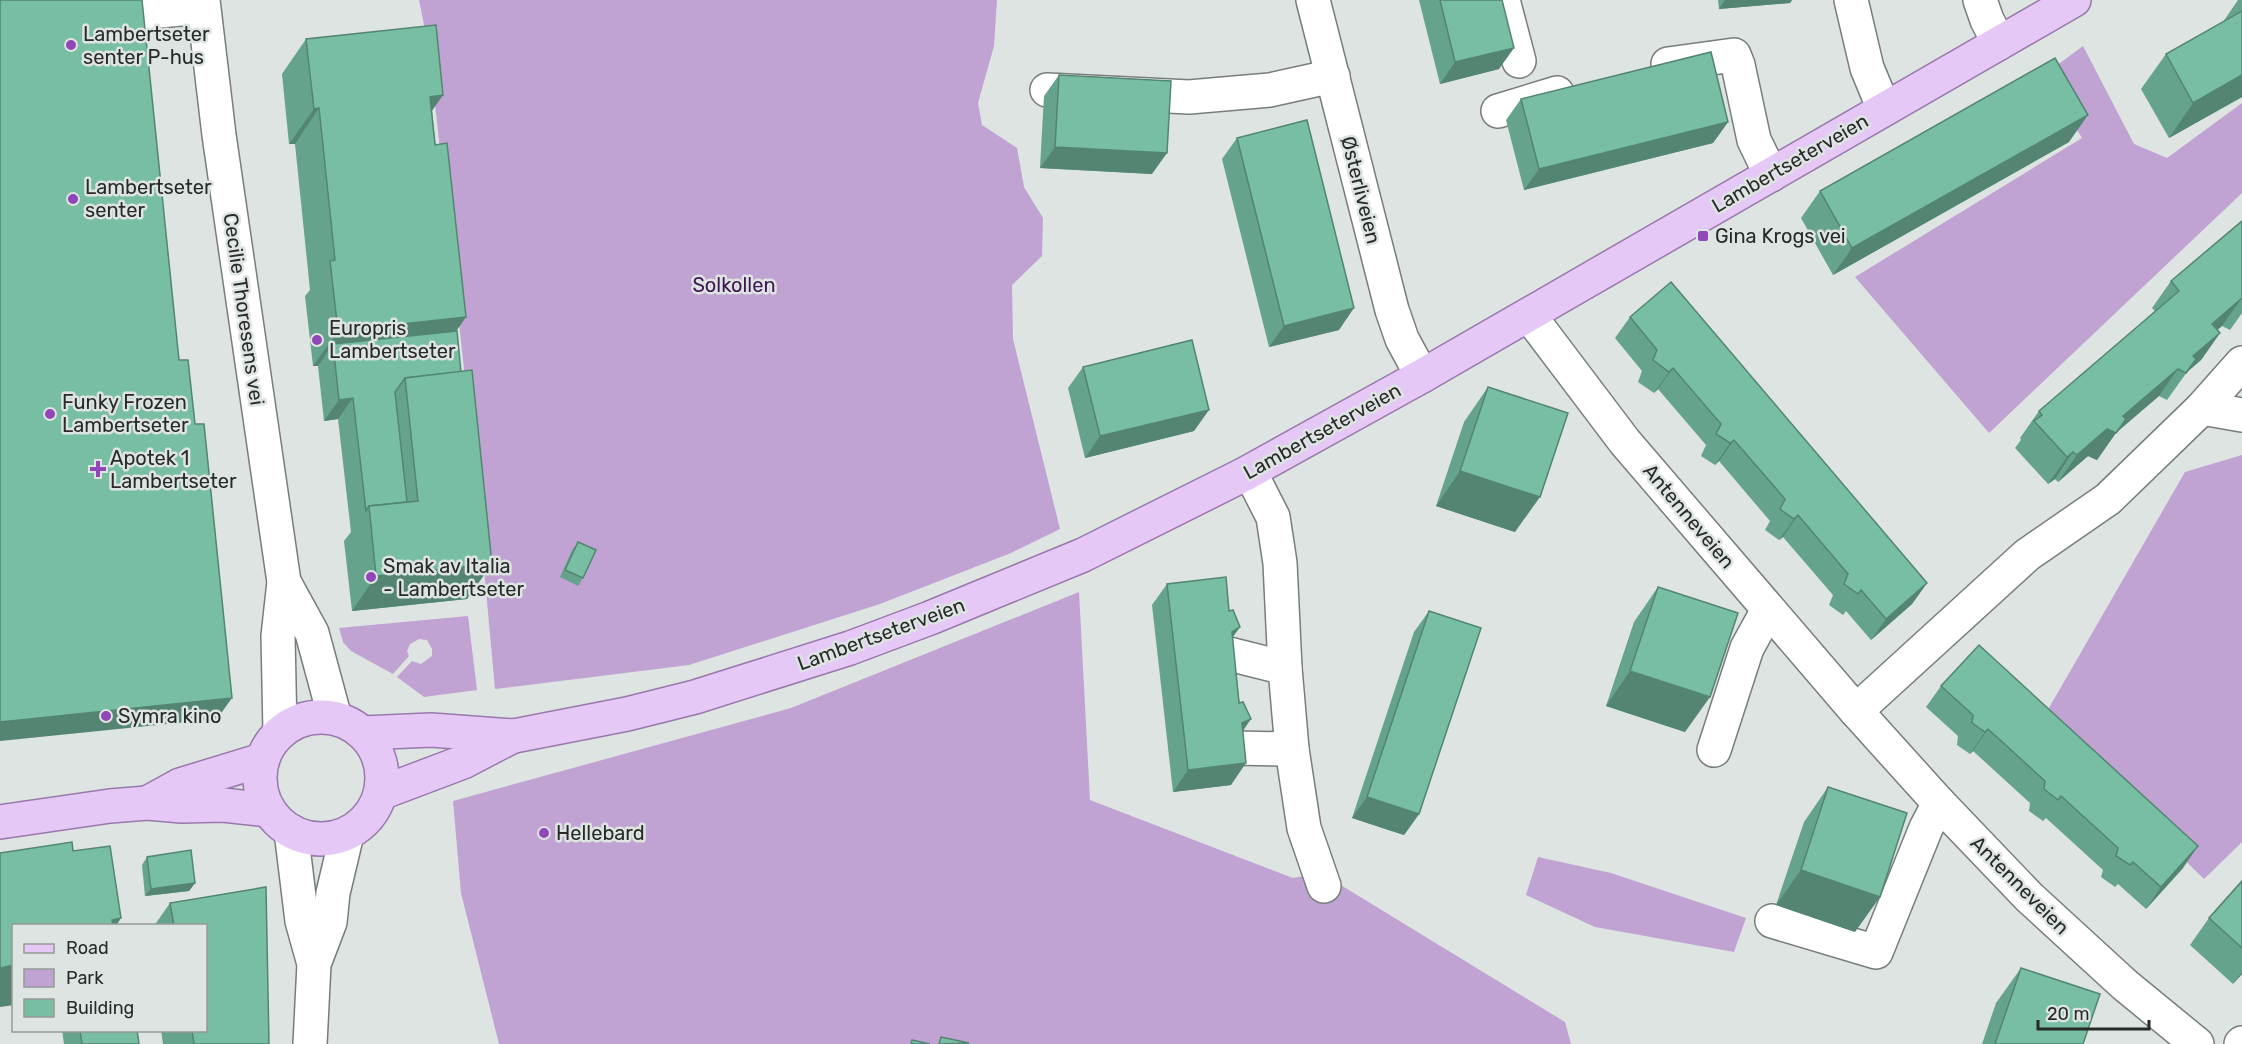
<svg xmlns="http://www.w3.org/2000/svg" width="2242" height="1044" viewBox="0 0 2242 1044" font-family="Rubik,sans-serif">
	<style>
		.green { fill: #c1a3d3 }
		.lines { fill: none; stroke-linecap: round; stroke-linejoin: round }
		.minor-casing { stroke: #777d7a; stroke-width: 36 }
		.major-casing { stroke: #9979ac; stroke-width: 36 }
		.minor { stroke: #fff; stroke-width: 33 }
		.major { stroke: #e6c8f7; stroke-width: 33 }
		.wall { fill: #66a38c }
		.shaded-wall { fill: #538572 }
		.building { fill: #77bea3; stroke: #538572; stroke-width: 1.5 }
		.poi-dot { fill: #9246b8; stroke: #dde4e1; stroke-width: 2 }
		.labels { text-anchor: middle; stroke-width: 5; stroke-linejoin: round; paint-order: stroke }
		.poi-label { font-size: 20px; fill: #272a29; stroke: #dde4e1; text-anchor: start }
		.street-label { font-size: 20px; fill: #272a29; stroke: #dde4e1 }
		.park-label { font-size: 20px; fill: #3f1553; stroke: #dde4e1 }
	</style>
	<rect width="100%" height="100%" fill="#dde4e1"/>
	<g class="green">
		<polygon points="419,0 997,0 994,46 978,103 982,125 1017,148 1024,187 1043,218 1042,256 1012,285 1013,339 1060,529 1011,553 880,604 689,665 495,689 474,460 429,49"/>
		<polygon points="2083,46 2134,144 2167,158 2242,103 2242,193 1989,433 1855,277 2082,138 2044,75"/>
		<polygon points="2242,455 2242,842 2204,879 2042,720 2185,472"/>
		<polygon points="1079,592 1090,800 1293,878 1321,873 1565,1022 1571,1044 499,1044 461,893 453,801 791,708"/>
		<polygon points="468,616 477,690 424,697 397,677 412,661 421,664 432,656 432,649 427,640 419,639 410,644 407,651 409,656 393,674 351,651 343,642 339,628"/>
		<polygon points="1538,857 1611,873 1746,918 1734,952 1595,927 1526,895"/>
	</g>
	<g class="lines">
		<defs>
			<g id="minor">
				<polyline points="203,0 219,135 284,582 278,636 280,732"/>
				<polyline points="1313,0 1392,310 1402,339 1422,376"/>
				<polyline points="1503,0 1519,61"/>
				<polyline points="1851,0 1867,68 1884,109"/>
				<polyline points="1980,0 1987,20 1999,43"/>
				<polyline points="99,18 104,16 203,7"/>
				<polyline points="1668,64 1734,55 1738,65 1754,140 1771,175"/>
				<polyline points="1047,90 1189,97 1270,90 1333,76"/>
				<polyline points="1498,111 1557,93"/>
				<polyline points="1529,315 1625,442 1856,711 1939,803 2029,897 2125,985 2197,1044"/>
				<polyline points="2202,408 2242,415"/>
				<polyline points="1250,472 1273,517 1280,563 1285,668 1292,749 1304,828 1324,886"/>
				<polyline points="284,582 312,633 335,718"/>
				<polyline points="1229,654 1285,668"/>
				<polyline points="1856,711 2027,555 2108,499 2202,408 2242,363"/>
				<polyline points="1233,748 1292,749"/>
				<polyline points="1714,750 1747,648 1768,610"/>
				<polyline points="291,831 302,921 314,964"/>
				<polyline points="1772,921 1876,952 1926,828 1939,803"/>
				<polyline points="310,1044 314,964 330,922 333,893 347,834"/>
				<polyline points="2241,1044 2242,1043"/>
			</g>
			<g id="major">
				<circle cx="321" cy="778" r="61"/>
				<polyline points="363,733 431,730 514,736 627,714 695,697 850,648 930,618 1083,555 1245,474 1422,376 2074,0"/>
				<polyline points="381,793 463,762 513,736"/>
				<polyline points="149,802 180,785 262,760"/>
				<polyline points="0,822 110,806 147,803 182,806 223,805 269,810"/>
			</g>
		</defs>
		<use href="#minor" class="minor-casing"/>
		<use href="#major" class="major-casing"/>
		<use href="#minor" class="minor"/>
		<use href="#major" class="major"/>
	</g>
	<g class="wall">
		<polygon points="1419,0 1502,0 1499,69 1440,84"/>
		<polygon points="1718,0 1792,0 1790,3 1719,9"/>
		<polygon points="2238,0 2242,0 2242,97 2169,138 2141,89 2166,54 2223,22"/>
		<polygon points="306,39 432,111 457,331 467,599 352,611 344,541 351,532 338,419 324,421 318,366 313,366 305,296 310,290 295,144 289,144 282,74"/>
		<polygon points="1059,75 1152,174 1040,168 1044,96"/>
		<polygon points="1521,99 1728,122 1713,143 1524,190 1506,120"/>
		<polygon points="1237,138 1339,330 1269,347 1222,159"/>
		<polygon points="2069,142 1833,275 1801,218 1820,191"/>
		<polygon points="2242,221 2242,313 2230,330 2222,326 2217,330 2220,333 2201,360 2187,372 2167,400 2159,396 2116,432 2097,460 2088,456 2058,482 2055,479 2048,484 2015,448 2021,440 2020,438 2039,411 2155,311 2152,308 2171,281"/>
		<polygon points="1630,317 1927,583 1912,604 1871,640 1846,611 1843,615 1829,605 1833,595 1783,537 1779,540 1765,530 1770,521 1719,461 1715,465 1701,456 1706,445 1658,389 1654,393 1638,382 1642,371 1615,338"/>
		<polygon points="1083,367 1194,431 1085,458 1068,388"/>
		<polygon points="1488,387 1515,532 1436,506 1464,422"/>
		<polygon points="578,542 583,578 578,586 560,577 572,550"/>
		<polygon points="1167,584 1229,611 1240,627 1232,637 1243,731 1231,785 1173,792 1152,605"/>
		<polygon points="1658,587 1685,732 1606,706 1634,622"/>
		<polygon points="1429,611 1419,814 1404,835 1352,818 1414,632"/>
		<polygon points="1941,686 2183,868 2146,909 2118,884 2115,887 2101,877 2103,870 2046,818 2043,821 2029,811 2030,803 1973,751 1970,754 1957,745 1958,736 1926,707"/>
		<polygon points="1828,787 1855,932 1776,905 1804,822"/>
		<polygon points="147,857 195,883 189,891 145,896 142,865"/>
		<polygon points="2242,881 2242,974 2233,984 2190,945 2209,918"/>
		<polygon points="266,887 269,1044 163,1044 161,1030 206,1030 206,926 154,926 170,903"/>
		<polygon points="2021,968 2083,1044 1982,1044 1996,1003"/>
		<polygon points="62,1030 137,1030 139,1044 64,1044"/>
	</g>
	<g class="shaded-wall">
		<polygon points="1725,0 1792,0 1790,3 1719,9"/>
		<polygon points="1514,48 1499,69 1440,84 1455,62"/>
		<polygon points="2242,75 2242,97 2169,138 2193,103"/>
		<polygon points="443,95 418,131 430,97"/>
		<polygon points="319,108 295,144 289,144 314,109"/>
		<polygon points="2088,115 2069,142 1833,275 1852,248"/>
		<polygon points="1728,122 1713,143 1524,190 1539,169"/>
		<polygon points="1055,147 1167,153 1152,174 1040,168"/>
		<polygon points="2241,299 2222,326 2193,351 2212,324"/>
		<polygon points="1354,308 1339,330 1269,347 1284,326"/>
		<polygon points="466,317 442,352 333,344 318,366 313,366 338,331"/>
		<polygon points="2220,333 2201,360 2186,373 2193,356"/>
		<polygon points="1673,368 1658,389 1654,393 1669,372"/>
		<polygon points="2178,369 2159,396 2116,433 2097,460 2088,456 2058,482 2077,455"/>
		<polygon points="353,398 338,419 324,421 339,400"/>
		<polygon points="1209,410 1194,431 1085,458 1100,436"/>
		<polygon points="1734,440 1719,461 1715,465 1730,443"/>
		<polygon points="2073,452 2055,479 2048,484 2067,457"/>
		<polygon points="1460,471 1540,497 1515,532 1436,506"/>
		<polygon points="1798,515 1783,537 1779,540 1794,519"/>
		<polygon points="492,564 467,599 352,611 376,576"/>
		<polygon points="1927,583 1912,604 1871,640 1886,619"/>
		<polygon points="1240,627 1225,648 1232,632"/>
		<polygon points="1630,671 1710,697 1685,732 1606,706"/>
		<polygon points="232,698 217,719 0,741 0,722"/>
		<polygon points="1251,719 1236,741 1242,723"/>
		<polygon points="1988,729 1973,751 1970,754 1985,732"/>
		<polygon points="1246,763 1231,785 1173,792 1188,770"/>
		<polygon points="1367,797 1419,814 1404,835 1352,818"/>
		<polygon points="2198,846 2183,868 2146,909 2161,887"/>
		<polygon points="1801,870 1880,897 1855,932 1776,905"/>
		<polygon points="195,883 189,891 145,896 151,889"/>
		<polygon points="121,918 116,926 108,926 112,920"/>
		<polygon points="14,965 14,1005 0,1007 0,968"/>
		<polygon points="2242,972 2242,974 2233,984"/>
	</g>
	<g class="building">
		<polygon points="0,0 142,0 179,360 188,360 195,424 204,424 232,698 0,722"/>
		<polygon points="1440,0 1502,0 1514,48 1455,62"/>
		<polygon points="2242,11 2242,75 2193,103 2166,54"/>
		<polygon points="436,25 443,95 430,97 435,145 447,143 466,317 338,331 330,261 335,260 319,108 314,109 306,39"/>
		<polygon points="1711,52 1728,122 1539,169 1521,99"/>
		<polygon points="2055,58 2088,115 1852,248 1820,191"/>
		<polygon points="1059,75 1171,81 1167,153 1055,147"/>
		<polygon points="1307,120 1354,308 1284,326 1237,138"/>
		<polygon points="2242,221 2242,299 2241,299 2212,324 2220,333 2193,356 2196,359 2186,373 2178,369 2123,416 2126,419 2116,433 2107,429 2077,455 2073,452 2067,457 2034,421 2042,415 2039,411 2179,291 2171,281"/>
		<polygon points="1671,282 1927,583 1886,619 1861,590 1858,594 1844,584 1848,574 1798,515 1794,519 1780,509 1785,499 1734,440 1730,443 1716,434 1721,424 1673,368 1669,372 1653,360 1657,350 1630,317"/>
		<polygon points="457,331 461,372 405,378 395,392 407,502 369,506 366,511 353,398 339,400 333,344"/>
		<polygon points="1192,340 1209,410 1100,436 1083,367"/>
		<polygon points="472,370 492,564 376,576 369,506 418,501 405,378"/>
		<polygon points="1488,387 1568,413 1540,497 1460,471"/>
		<polygon points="578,542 596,550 583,578 565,570"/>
		<polygon points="1226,577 1229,611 1233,610 1240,627 1232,632 1239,703 1243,702 1251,719 1242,723 1246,763 1188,770 1167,584"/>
		<polygon points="1658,587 1738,613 1710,697 1630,671"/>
		<polygon points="1429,611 1481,628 1419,814 1367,797"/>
		<polygon points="1979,645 2198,846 2161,887 2133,862 2130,865 2116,856 2118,848 2061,796 2058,800 2044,789 2045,781 1988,729 1985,732 1972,723 1973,715 1941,686"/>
		<polygon points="1828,787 1907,813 1880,897 1801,870"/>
		<polygon points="72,842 73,851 110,846 121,918 112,920 113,926 14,926 14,965 0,968 0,853"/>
		<polygon points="191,850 195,883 151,889 147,857"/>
		<polygon points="2242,881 2242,948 2209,918"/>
		<polygon points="266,887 269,1044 194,1044 192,1030 206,1030 206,926 174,926 170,903"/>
		<polygon points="2021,968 2100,994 2083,1044 1995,1044"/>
		<polygon points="80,1030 137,1030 139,1044 82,1044"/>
		<polygon points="941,1037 969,1043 939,1044"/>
		<polygon points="912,1040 930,1044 911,1044"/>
	</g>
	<g class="poi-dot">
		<circle cx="71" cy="45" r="6"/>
		<circle cx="73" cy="199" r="6"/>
		<rect x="1697" y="230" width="12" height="12" rx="3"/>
		<circle cx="317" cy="340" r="6"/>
		<circle cx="50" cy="414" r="6"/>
		<path d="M95 460h6v6h6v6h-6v6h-6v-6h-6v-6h6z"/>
		<circle cx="371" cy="577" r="6"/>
		<circle cx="106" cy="716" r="6"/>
		<circle cx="544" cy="833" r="6"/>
	</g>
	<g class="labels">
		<g class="poi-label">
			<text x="83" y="41">Lambertseter<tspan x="83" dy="23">senter P-hus</tspan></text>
			<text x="85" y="194">Lambertseter<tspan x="85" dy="23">senter</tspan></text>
			<text x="1715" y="243">Gina Krogs vei</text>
			<text x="329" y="335">Europris<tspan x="329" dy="23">Lambertseter</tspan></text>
			<text x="62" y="409">Funky Frozen<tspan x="62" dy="23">Lambertseter</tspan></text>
			<text x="110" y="465">Apotek 1<tspan x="110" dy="23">Lambertseter</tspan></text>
			<text x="383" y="573">Smak av Italia<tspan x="383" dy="23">- Lambertseter</tspan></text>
			<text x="118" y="723">Symra kino</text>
			<text x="556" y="840">Hellebard</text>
		</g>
		<g class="street-label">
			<text transform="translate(1790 163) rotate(-30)" y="7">Lambertseterveien</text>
			<text transform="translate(1361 190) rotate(76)" y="7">Østerliveien</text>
			<text transform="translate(244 309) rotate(82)" y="7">Cecilie Thoresens vei</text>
			<text transform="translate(1322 431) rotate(-29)" y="7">Lambertseterveien</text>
			<text transform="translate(1689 516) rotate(50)" y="7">Antenneveien</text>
			<text transform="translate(881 634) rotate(-20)" y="7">Lambertseterveien</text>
			<text transform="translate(2020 885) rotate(45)" y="7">Antenneveien</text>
		</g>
		<g class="park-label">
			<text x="734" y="292">Solkollen</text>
		</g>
	</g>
	<rect x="12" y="924" width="195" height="108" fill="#dde4e1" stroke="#949a97" stroke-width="1.5"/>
	<rect x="24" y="944" width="30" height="9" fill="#e6c8f7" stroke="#949a97" stroke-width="1.5"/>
	<text x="66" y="954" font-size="18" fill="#272a29">Road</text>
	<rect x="24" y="969" width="30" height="18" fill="#c1a3d3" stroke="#949a97" stroke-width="1.5"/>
	<text x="66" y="984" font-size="18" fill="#272a29">Park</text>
	<rect x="24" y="999" width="30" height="18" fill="#77bea3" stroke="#949a97" stroke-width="1.5"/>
	<text x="66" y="1014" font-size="18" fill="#272a29">Building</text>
	<path d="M2038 1020v9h111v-9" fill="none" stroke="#272a29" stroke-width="3"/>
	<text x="2047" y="1020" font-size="18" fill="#272a29" stroke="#dde4e1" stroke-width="4.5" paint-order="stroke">20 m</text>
</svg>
